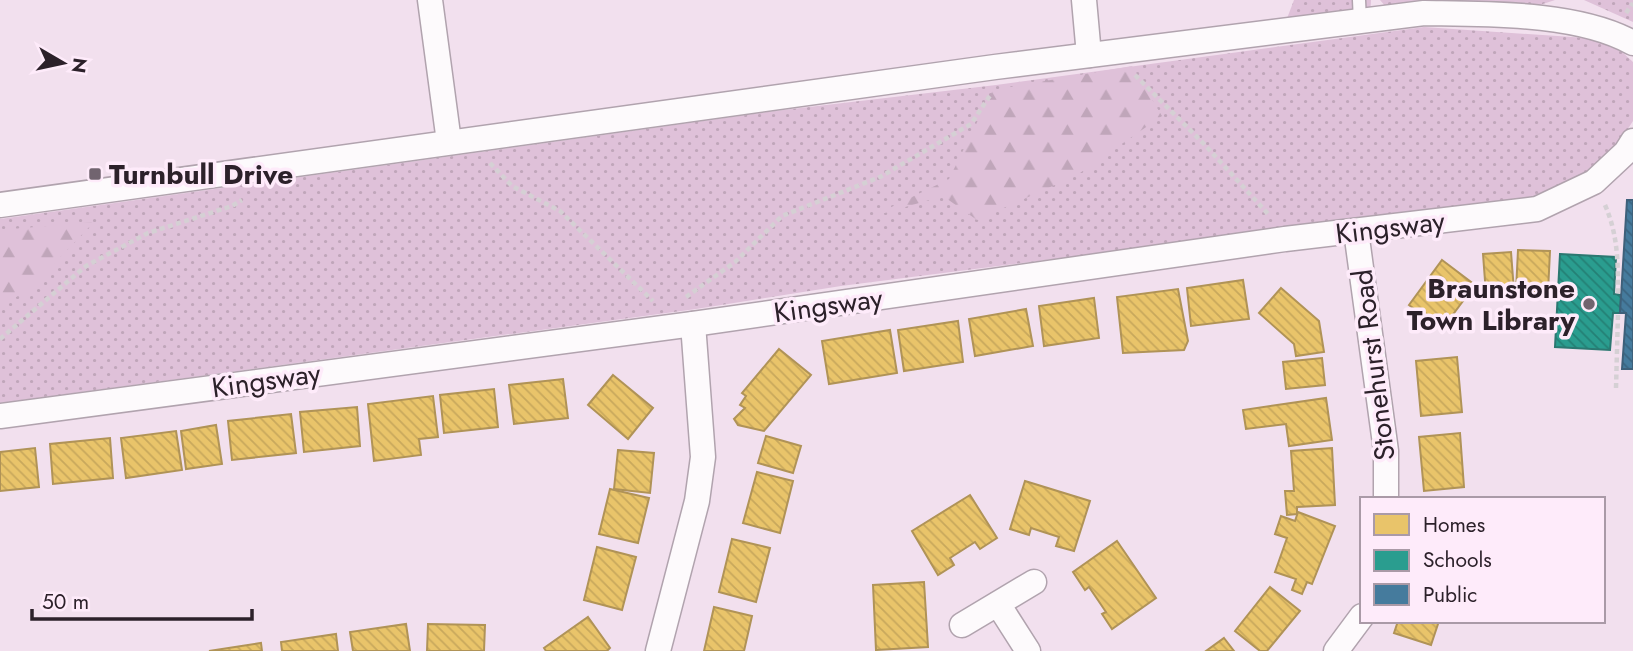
<svg xmlns="http://www.w3.org/2000/svg" width="1633" height="651" viewBox="0 0 1633 651" font-family="Jost,sans-serif">
	<style>
		.grass { fill: url(#grass-dots) }
		.forest { fill: url(#forest-firs) }
		.homes { fill: url(#homes-back-hatch); stroke: #b09357; stroke-width: 2 }
		.schools { fill: url(#schools-back-hatch); stroke: #2b7871; stroke-width: 2 }
		.public { fill: url(#public-back-hatch); stroke: #3e607a; stroke-width: 2 }
		.lines { fill: none; stroke-linecap: round; stroke-linejoin: round }
		.service-casing { stroke: #b1a3ae; stroke-width: 15 }
		.minor-casing { stroke: #b1a3ae; stroke-width: 27 }
		.path { stroke: #d5d0d4; stroke-width: 4.5; stroke-dasharray: 5 3.5; stroke-linecap: butt }
		.service { stroke: #fdfafc; stroke-width: 12 }
		.minor { stroke: #fdfafc; stroke-width: 24 }
		.poi-dot { fill: #71646f; stroke: #feebfa; stroke-width: 2.5 }
		.labels { text-anchor: middle; stroke-width: 7; stroke-linejoin: round; paint-order: stroke }
		.poi-label { font-size: 28px; font-weight: bold; fill: #2c212a; stroke: #feebfa; text-anchor: start }
		.street-label { font-size: 28px; fill: #2c212a; stroke: #feebfa }
	</style>
	<defs>
		<pattern id="grass-dots" width="8" height="8" patternUnits="userSpaceOnUse" patternTransform="scale(1.75)"><rect width="8" height="8" fill="#dfc1d9"/><path d="M2 2h.1M6 6h.1" fill="none" stroke="#c0a6ba" stroke-width="1.8" stroke-linecap="round"/></pattern>
		<pattern id="forest-firs" width="22" height="20" patternUnits="userSpaceOnUse" patternTransform="scale(1.75)"><rect width="22" height="20" fill="#dfc1d9"/><path d="M5 1l3.5 6h-7zM16 11l3.5 6h-7z" fill="#c0a6ba"/></pattern>
		<pattern id="homes-back-hatch" width="6" height="6" patternUnits="userSpaceOnUse" patternTransform="scale(1.75)"><rect width="6" height="6" fill="#e9c46a"/><path d="M-1 5l2 2M0 0l6 6M5-1l2 2" fill="none" stroke="#c8a85c"/></pattern>
		<pattern id="schools-back-hatch" width="6" height="6" patternUnits="userSpaceOnUse" patternTransform="scale(1.75)"><rect width="6" height="6" fill="#2a9d8f"/><path d="M-1 5l2 2M0 0l6 6M5-1l2 2" fill="none" stroke="#248075"/></pattern>
		<pattern id="public-back-hatch" width="6" height="6" patternUnits="userSpaceOnUse" patternTransform="scale(1.75)"><rect width="6" height="6" fill="#457b9d"/><path d="M-1 5l2 2M0 0l6 6M5-1l2 2" fill="none" stroke="#3a6480"/></pattern>
	</defs>
	<rect width="100%" height="100%" fill="#f2e0ee"/>
	<g class="grass">
		<polygon points="1294,0 1371,0 1370,21 1283,29"/>
		<polygon points="1380,0 1555,0 1513,14 1391,13"/>
		<polygon points="1584,0 1633,0 1633,22"/>
		<polygon points="1424,27 1587,38 1620,50 1633,62 1633,121 1603,167 1567,185 1521,200 841,286 696,309 0,403 0,219 775,111 996,85"/>
	</g>
	<g class="forest">
		<polygon points="1132,66 1162,116 1077,175 977,220 943,196 871,217 949,179 993,90"/>
		<polygon points="94,222 28,291 0,305 0,230"/>
	</g>
	<g class="homes">
		<polygon points="1518,250 1550,251 1548,292 1516,291"/>
		<polygon points="1511,252 1514,291 1486,294 1483,254"/>
		<polygon points="1442,260 1475,285 1442,329 1409,305"/>
		<polygon points="1243,280 1249,319 1191,326 1187,288"/>
		<polygon points="1281,288 1319,321 1324,352 1296,356 1294,344 1259,313"/>
		<polygon points="1178,289 1188,341 1184,350 1123,353 1117,297"/>
		<polygon points="1094,298 1099,338 1044,346 1039,306"/>
		<polygon points="1026,309 1033,346 975,356 969,319"/>
		<polygon points="958,321 963,362 904,371 898,330"/>
		<polygon points="890,330 897,373 829,384 822,341"/>
		<polygon points="779,349 811,375 764,431 738,425 734,419 745,408 740,405 746,396 742,393"/>
		<polygon points="1457,357 1462,412 1421,416 1416,361"/>
		<polygon points="1322,358 1325,385 1286,389 1283,362"/>
		<polygon points="613,375 653,408 628,439 588,405"/>
		<polygon points="563,379 568,418 514,424 509,385"/>
		<polygon points="494,389 498,427 444,433 440,395"/>
		<polygon points="433,396 438,437 419,439 421,455 374,461 368,404"/>
		<polygon points="1326,398 1332,440 1289,446 1286,424 1246,429 1243,410"/>
		<polygon points="357,407 360,446 304,452 300,412"/>
		<polygon points="291,414 296,453 232,460 228,421"/>
		<polygon points="216,425 222,464 186,469 181,431"/>
		<polygon points="176,431 182,470 126,478 121,438"/>
		<polygon points="1460,433 1464,487 1424,491 1419,437"/>
		<polygon points="766,436 801,446 793,473 758,463"/>
		<polygon points="110,438 113,478 53,484 50,444"/>
		<polygon points="35,448 39,487 0,491 0,452"/>
		<polygon points="1332,448 1335,505 1297,507 1297,514 1287,515 1285,491 1294,491 1291,451"/>
		<polygon points="618,450 654,453 650,493 614,489"/>
		<polygon points="757,472 793,481 780,533 743,523"/>
		<polygon points="1025,481 1090,501 1074,551 1056,546 1059,537 1031,528 1029,535 1010,529"/>
		<polygon points="610,489 649,498 638,543 599,534"/>
		<polygon points="970,495 997,538 980,549 975,542 950,558 954,565 938,575 912,531"/>
		<polygon points="1298,512 1335,526 1312,584 1307,582 1302,594 1292,590 1296,579 1275,572 1287,538 1275,534 1281,516 1295,521"/>
		<polygon points="732,539 770,548 756,602 719,592"/>
		<polygon points="1117,541 1156,598 1112,629 1102,614 1106,612 1089,587 1085,590 1073,572"/>
		<polygon points="597,547 636,557 622,610 584,600"/>
		<polygon points="924,582 928,647 876,650 873,585"/>
		<polygon points="1270,587 1300,611 1267,651 1260,651 1235,631"/>
		<polygon points="714,607 752,616 744,651 704,651"/>
		<polygon points="588,617 610,648 607,651 546,651 544,648"/>
		<polygon points="1398,621 1439,621 1431,645 1394,633"/>
		<polygon points="406,624 410,651 353,651 350,632"/>
		<polygon points="428,624 485,625 484,651 427,651"/>
		<polygon points="336,634 338,651 282,651 281,642"/>
		<polygon points="1224,638 1234,651 1206,651"/>
		<polygon points="261,643 262,651 209,651"/>
	</g>
	<polygon class="schools" points="1560,254 1616,257 1614,294 1621,295 1620,313 1613,313 1610,350 1555,347"/>
	<polygon class="public" points="1627,200 1633,200 1633,369 1622,369 1626,313 1620,313"/>
	<g class="lines">
		<defs>
			<polyline id="service" points="1359,0 1360,22"/>
			<g id="minor">
				<polyline points="430,0 449,142"/>
				<polyline points="1084,0 1089,55"/>
				<path d="M0,205L995,67L1424,13C1486,14 1578,12 1633,43"/>
				<polyline points="1356,231 1386,451 1386,499"/>
				<polyline points="0,416 693,324 1285,239 1537,209 1594,182 1626,152 1633,141"/>
				<polyline points="998,604 1028,651"/>
				<polyline points="962,625 1034,582"/>
				<polyline points="658,651 697,501 703,457 693,324"/>
				<polyline points="1336,651 1362,616"/>
			</g>
		</defs>
		<use href="#service" class="service-casing"/>
		<use href="#minor" class="minor-casing"/>
		<g class="path">
			<polyline points="1626,13 1633,3"/>
			<polyline points="1135,75 1204,144 1269,215"/>
			<polyline points="490,163 512,186 560,211 653,301"/>
			<path d="M1605,205C1618,235 1618,262 1618,294"/>
			<polyline points="686,297 735,262 782,216 880,177 971,124 991,94"/>
			<polyline points="0,339 86,266 148,233 232,206 242,200"/>
			<polyline points="1616,388 1618,313"/>
		</g>
		<use href="#service" class="service"/>
		<use href="#minor" class="minor"/>
	</g>
	<g class="poi-dot">
		<rect x="88" y="167" width="14" height="14" rx="3.5"/>
		<circle cx="1589" cy="304" r="7"/>
	</g>
	<g class="labels">
		<g class="poi-label">
			<text x="109" y="184">Turnbull Drive</text>
			<text x="1575" y="298" text-anchor="end">Braunstone<tspan x="1575" dy="32">Town Library</tspan></text>
		</g>
		<g class="street-label">
			<text transform="translate(1390 227) rotate(-7)" y="10">Kingsway</text>
			<text transform="translate(828 305) rotate(-8)" y="10">Kingsway</text>
			<text transform="translate(1373 365) rotate(-97)" y="10">Stonehurst Road</text>
			<text transform="translate(266 380) rotate(-8)" y="10">Kingsway</text>
		</g>
	</g>
	<rect x="1360" y="497" width="245" height="126" fill="#feebfa" stroke="#aa9aa7" stroke-width="2"/>
	<rect x="1374" y="514" width="35" height="21" fill="#e9c46a" stroke="#aa9aa7" stroke-width="2"/>
	<text x="1423" y="532" font-size="21" fill="#2c212a">Homes</text>
	<rect x="1374" y="550" width="35" height="21" fill="#2a9d8f" stroke="#aa9aa7" stroke-width="2"/>
	<text x="1423" y="567" font-size="21" fill="#2c212a">Schools</text>
	<rect x="1374" y="584" width="35" height="21" fill="#457b9d" stroke="#aa9aa7" stroke-width="2"/>
	<text x="1423" y="602" font-size="21" fill="#2c212a">Public</text>
	<g transform="translate(63 63) rotate(99)" stroke="#feebfa" stroke-width="5" paint-order="stroke">
	<path d="M0-5L12 26L0 18L-12 26Z" fill="#2c212a"/>
	<text y="-10" font-size="19" font-weight="bold" text-anchor="middle" fill="#2c212a">N</text>
	</g>
	<path d="M32 609v10h220v-10" fill="none" stroke="#2c212a" stroke-width="3.5"/>
	<text x="42" y="609" font-size="21" fill="#2c212a" stroke="#feebfa" stroke-width="5" paint-order="stroke">50 m</text>
</svg>
